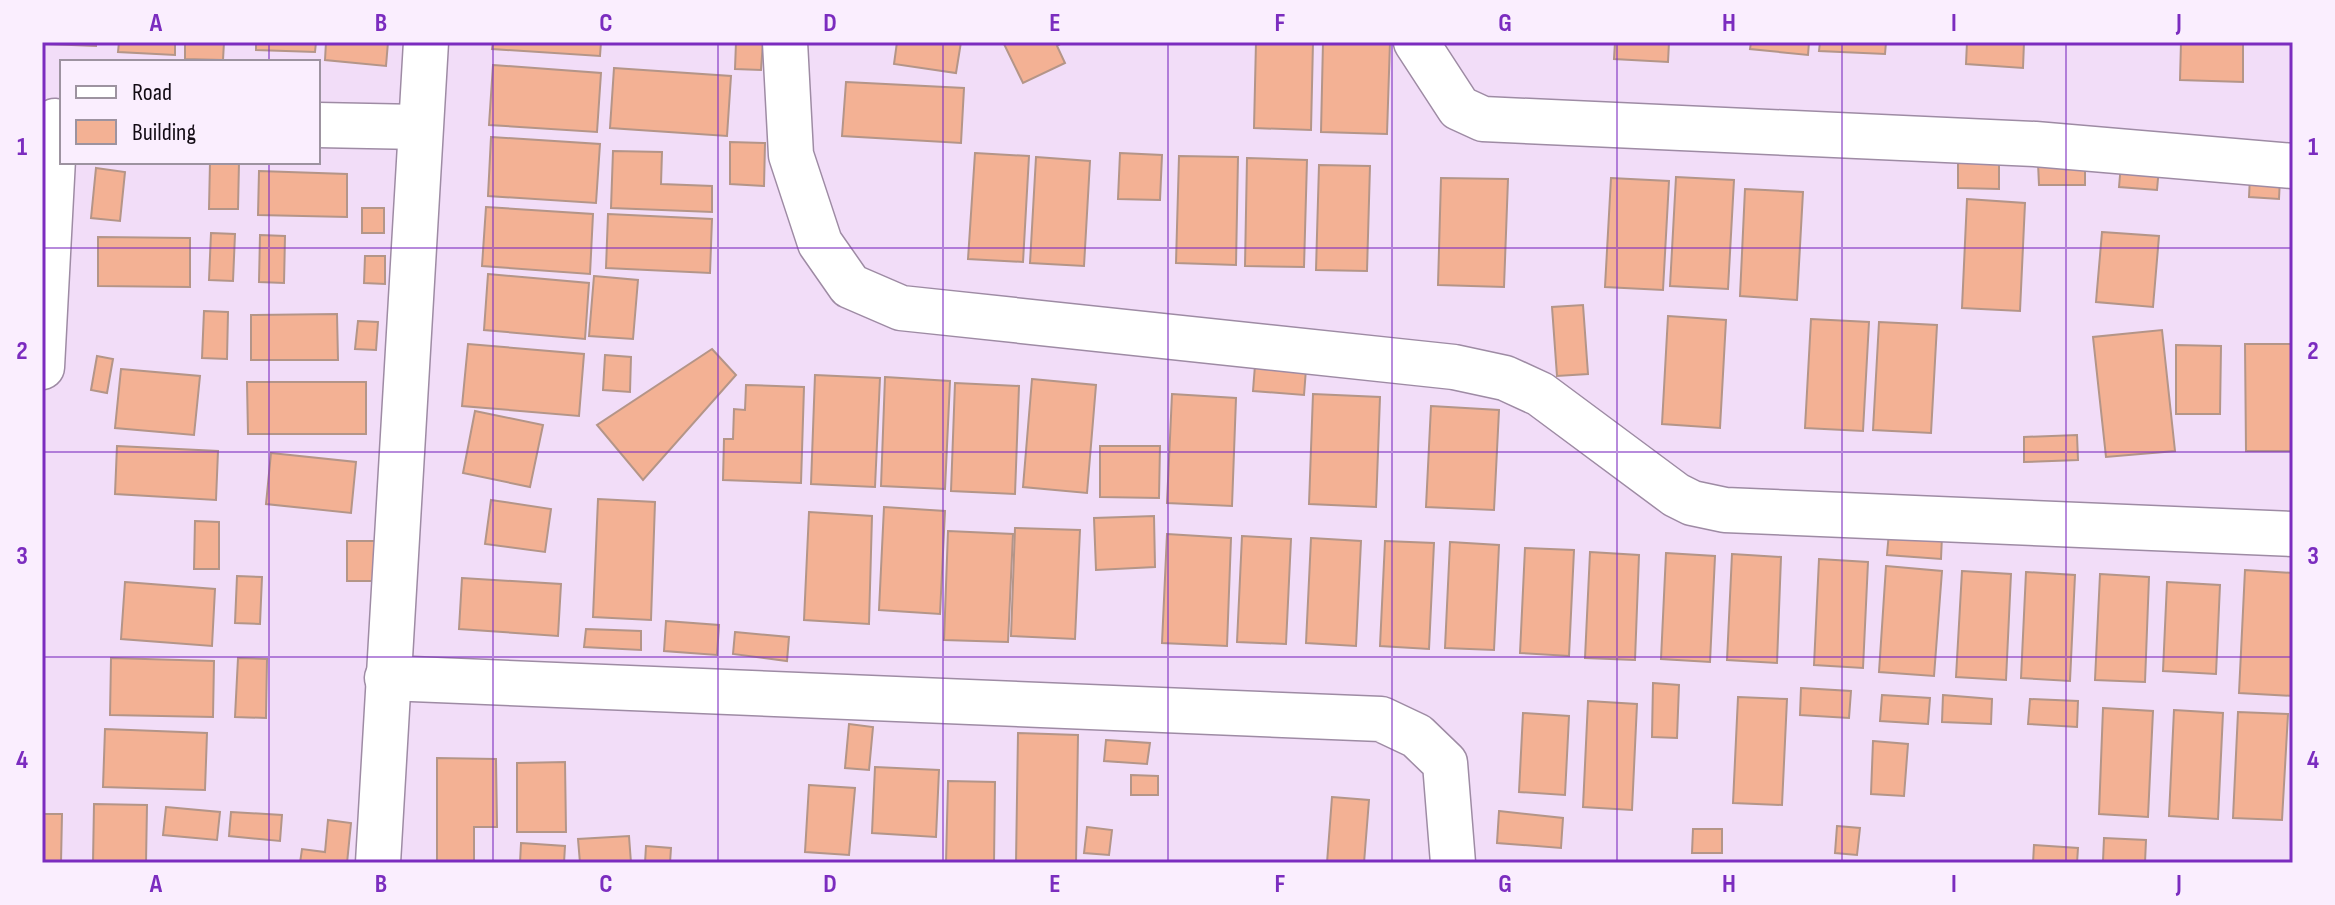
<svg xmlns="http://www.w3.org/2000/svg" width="2335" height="905" viewBox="0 0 2335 905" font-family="'Sofia Sans Condensed',sans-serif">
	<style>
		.building { fill: #f3b194; stroke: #b49588; stroke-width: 2 }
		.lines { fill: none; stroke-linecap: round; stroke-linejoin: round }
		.minor-casing { stroke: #9e8ba4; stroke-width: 47 }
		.minor { stroke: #fff; stroke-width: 44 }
		.grid { fill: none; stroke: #7b2cbf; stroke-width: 2; stroke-opacity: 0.55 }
		.neatline { fill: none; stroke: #7b2cbf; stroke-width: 3 }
		.grid-label { font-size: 26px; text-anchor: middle; font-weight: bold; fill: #7b2cbf }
	</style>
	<rect width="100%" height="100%" fill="#f2ddf8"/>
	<g class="building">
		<polygon points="47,42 96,42 96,46 47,44"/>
		<polygon points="119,42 175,42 175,55 118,52"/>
		<polygon points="185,42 224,42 223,60 185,59"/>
		<polygon points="256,42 316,42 315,52 256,50"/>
		<polygon points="326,42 388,42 386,66 325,60"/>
		<polygon points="493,42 601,42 600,56 492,49"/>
		<polygon points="736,42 763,42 761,70 735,69"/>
		<polygon points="897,42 961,42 956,73 894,64"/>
		<polygon points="1003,42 1064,42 1057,46 1065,63 1023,83"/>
		<polygon points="1256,42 1313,42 1311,130 1254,128"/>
		<polygon points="1323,42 1390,42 1387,134 1321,132"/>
		<polygon points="1615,42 1669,42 1668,62 1614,59"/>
		<polygon points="1751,42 1809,42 1808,55 1750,49"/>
		<polygon points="1820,42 1886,42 1885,54 1819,51"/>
		<polygon points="1967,42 2024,42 2023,68 1966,64"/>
		<polygon points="2181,42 2243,42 2243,82 2180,80"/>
		<polygon points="493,65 601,73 597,132 489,125"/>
		<polygon points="614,68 731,76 727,136 610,128"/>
		<polygon points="846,82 964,88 961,143 842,136"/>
		<polygon points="491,137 600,144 596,203 488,196"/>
		<polygon points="730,142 765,143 764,186 730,184"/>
		<polygon points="613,151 662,152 661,184 712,186 712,212 611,208"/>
		<polygon points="975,153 1029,156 1023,262 968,259"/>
		<polygon points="1120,153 1162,155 1160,200 1118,199"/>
		<polygon points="1179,156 1238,157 1236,265 1176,263"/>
		<polygon points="1036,157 1090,161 1084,266 1030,263"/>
		<polygon points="1958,157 1999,158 1999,189 1958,188"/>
		<polygon points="1247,158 1307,160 1304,267 1245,266"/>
		<polygon points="210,162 239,162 238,209 209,209"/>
		<polygon points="2038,163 2085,163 2085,185 2039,185"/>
		<polygon points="2121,164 2159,167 2157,190 2119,187"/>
		<polygon points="1319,165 1370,166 1367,271 1316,270"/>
		<polygon points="96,168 125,172 120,221 91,218"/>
		<polygon points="259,171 347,174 347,217 258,215"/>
		<polygon points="1676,177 1734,180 1728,289 1670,286"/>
		<polygon points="2250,177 2280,178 2279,199 2249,197"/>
		<polygon points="1441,178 1508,179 1504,287 1438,285"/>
		<polygon points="1611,178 1669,181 1663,290 1605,287"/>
		<polygon points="1745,189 1803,192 1797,300 1740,296"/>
		<polygon points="1967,199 2025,203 2020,311 1962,308"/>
		<polygon points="486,207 593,214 590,274 482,266"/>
		<rect x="362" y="208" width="22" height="25"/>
		<polygon points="608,214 712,219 710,273 606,268"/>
		<polygon points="2102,232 2159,236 2153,307 2096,302"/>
		<polygon points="211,233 235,234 233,281 209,280"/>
		<polygon points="260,235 285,236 284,283 259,282"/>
		<polygon points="98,237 190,238 190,287 98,286"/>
		<polygon points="365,256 385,256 385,284 364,283"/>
		<polygon points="488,274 589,283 585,339 484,330"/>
		<polygon points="594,276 638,280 633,339 589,336"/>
		<polygon points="1583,305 1588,374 1557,376 1552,307"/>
		<polygon points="204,311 228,312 227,359 202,358"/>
		<polygon points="337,314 338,360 251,360 251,315"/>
		<polygon points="1668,316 1726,320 1720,428 1662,424"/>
		<polygon points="1811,319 1869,322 1863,431 1805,428"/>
		<polygon points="358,321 378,322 376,350 355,349"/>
		<polygon points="1879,322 1937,325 1931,433 1873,430"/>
		<polygon points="2162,330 2175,451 2106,457 2093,337"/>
		<polygon points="468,344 584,354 579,416 462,406"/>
		<polygon points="2245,344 2293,344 2293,451 2246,451"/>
		<polygon points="2176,345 2221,346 2220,414 2176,414"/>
		<polygon points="712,349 736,375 643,480 597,425"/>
		<polygon points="605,355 631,357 630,392 603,390"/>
		<polygon points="97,356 113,359 107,393 91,390"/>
		<polygon points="1255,365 1306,369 1304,395 1253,391"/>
		<polygon points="121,369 200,376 194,435 115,428"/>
		<polygon points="815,375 880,378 875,487 811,484"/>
		<polygon points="885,377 950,381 945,489 881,486"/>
		<polygon points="1032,379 1096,385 1087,493 1023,487"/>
		<polygon points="247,382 366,382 366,434 248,434"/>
		<polygon points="955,383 1019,386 1015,494 951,491"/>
		<polygon points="746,385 804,387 801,483 723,480 724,439 733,439 734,409 745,410"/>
		<polygon points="1172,394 1236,398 1232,506 1167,503"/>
		<polygon points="1313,394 1380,397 1376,507 1309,504"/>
		<polygon points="1431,406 1499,410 1494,510 1426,507"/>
		<polygon points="475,411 543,425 530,487 463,473"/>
		<polygon points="2077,435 2078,460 2024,462 2024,437"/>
		<polygon points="117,446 218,451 216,500 115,494"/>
		<polygon points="1100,446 1160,446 1159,498 1100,497"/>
		<polygon points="271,453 356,462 351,513 266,504"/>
		<polygon points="598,499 655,502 651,620 593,617"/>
		<polygon points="491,500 551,509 545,552 485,544"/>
		<polygon points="884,507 945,511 940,614 879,610"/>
		<polygon points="809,512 872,516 869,624 804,620"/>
		<polygon points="1154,516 1155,567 1096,570 1094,518"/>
		<polygon points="195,521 219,522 219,569 194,569"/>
		<polygon points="1015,528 1080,530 1075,639 1011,636"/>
		<polygon points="948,531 1013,534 1008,642 944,640"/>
		<polygon points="1889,532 1942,536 1941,559 1887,555"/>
		<polygon points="1167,534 1231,538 1227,646 1162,643"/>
		<polygon points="1242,536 1291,539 1286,644 1237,642"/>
		<polygon points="1311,538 1361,541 1356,646 1306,643"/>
		<polygon points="347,541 377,541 376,581 347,581"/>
		<polygon points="1385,541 1434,543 1429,649 1380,646"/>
		<polygon points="1450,542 1499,545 1494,650 1445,648"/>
		<polygon points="1525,548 1574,550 1569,656 1520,653"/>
		<polygon points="1590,552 1639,555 1635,660 1585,658"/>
		<polygon points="1666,553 1715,556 1710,662 1661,659"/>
		<polygon points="1732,554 1781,557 1777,663 1727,660"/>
		<polygon points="1819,559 1868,562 1863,668 1814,665"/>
		<polygon points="1886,566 1942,571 1934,676 1879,672"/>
		<polygon points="2245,570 2293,573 2293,696 2239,693"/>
		<polygon points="1962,571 2011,574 2006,680 1956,677"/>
		<polygon points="2026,572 2075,575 2070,681 2021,678"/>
		<polygon points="2100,574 2149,577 2145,682 2095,680"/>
		<polygon points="237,576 262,577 260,624 235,623"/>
		<polygon points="462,578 561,584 558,636 459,629"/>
		<polygon points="125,582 215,589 212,646 121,639"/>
		<polygon points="2167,582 2220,585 2216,674 2163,671"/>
		<polygon points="666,621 719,625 717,655 664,651"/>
		<polygon points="586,629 641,631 641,650 584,647"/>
		<polygon points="735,632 789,637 787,661 733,654"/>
		<polygon points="111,658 214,661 213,717 110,715"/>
		<polygon points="238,658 267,659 266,718 235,717"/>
		<polygon points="1653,683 1679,685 1677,738 1652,737"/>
		<polygon points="1801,688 1851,691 1849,718 1800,715"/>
		<polygon points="1882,695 1930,698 1928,724 1880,721"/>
		<polygon points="1943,695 1992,699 1991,724 1942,722"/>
		<polygon points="1738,697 1787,699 1782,805 1733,803"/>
		<polygon points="2030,699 2078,701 2077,727 2028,724"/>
		<polygon points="1588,701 1637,704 1632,810 1583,807"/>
		<polygon points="2103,708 2153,711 2148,817 2099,814"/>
		<polygon points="2174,710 2223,713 2218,819 2169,816"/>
		<polygon points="2238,712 2288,714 2282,820 2233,818"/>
		<polygon points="1523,713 1569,716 1565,795 1519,792"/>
		<polygon points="849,724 873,727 869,770 845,768"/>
		<polygon points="105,729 207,733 205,790 103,787"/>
		<polygon points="1018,733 1078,735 1076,863 1016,863"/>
		<polygon points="1106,740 1150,743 1147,764 1104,761"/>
		<polygon points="1873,741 1908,744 1904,796 1871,794"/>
		<polygon points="437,758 496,759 497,827 474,827 474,863 437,863"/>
		<polygon points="565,762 566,832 517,832 517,763"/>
		<polygon points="875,767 939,770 936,837 872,833"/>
		<polygon points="1131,775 1158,776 1158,795 1131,795"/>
		<polygon points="948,781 995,782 994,863 946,863"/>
		<polygon points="809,785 855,788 849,855 805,852"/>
		<polygon points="1332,797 1369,800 1364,863 1327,863"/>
		<polygon points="94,804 147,805 146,863 93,863"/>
		<polygon points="166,807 220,812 217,840 163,835"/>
		<polygon points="1499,811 1563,818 1561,848 1497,843"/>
		<polygon points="231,812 282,815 280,841 229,836"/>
		<polygon points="42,814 62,814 61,863 42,863"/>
		<polygon points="328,820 351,823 347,863 300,863 302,849 325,852"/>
		<polygon points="1837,826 1860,828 1857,855 1835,853"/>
		<polygon points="1087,827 1112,830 1109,855 1084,853"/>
		<polygon points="1693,829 1722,829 1722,853 1692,853"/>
		<polygon points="629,836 631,863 580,863 578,839"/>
		<polygon points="2104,838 2146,840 2145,863 2103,861"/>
		<polygon points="521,843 565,846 564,863 520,863"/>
		<polygon points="2034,845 2078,848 2077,863 2033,863"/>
		<polygon points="646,846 671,848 670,863 645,863"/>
	</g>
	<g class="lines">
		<defs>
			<g id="minor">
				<polyline points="785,42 791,155 820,243 850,286 901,308 1454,367 1505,378 1540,394 1676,495 1692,503 1725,510 2293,534"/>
				<polyline points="1416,42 1459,108 1483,119 2035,144 2293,166"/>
				<polyline points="318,125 419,127"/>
				<polyline points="42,367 55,121"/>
				<polyline points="387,678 1381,719 1417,736 1445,763 1453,863"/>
				<polyline points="378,863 426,42"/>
			</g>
		</defs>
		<use href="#minor" class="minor-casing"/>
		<use href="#minor" class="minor"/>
	</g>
	<path class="grid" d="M269,42V62M493,42V863M718,42V863M943,42V863M1168,42V863M1392,42V863M1617,42V863M1842,42V863M2066,42V863M269,162V863M42,248H2293M42,452H2293M42,657H2293"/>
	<rect width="2335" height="905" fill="none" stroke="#faeefe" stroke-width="88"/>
	<rect x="60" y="60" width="260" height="104" fill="#faeefe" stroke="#9d93a0" stroke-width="2"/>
	<rect x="76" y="86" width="40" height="12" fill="#ffffff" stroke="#9d93a0" stroke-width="2"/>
	<text x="132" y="100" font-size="24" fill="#120b14">Road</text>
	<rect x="76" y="120" width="40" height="24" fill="#f3b194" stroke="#9d93a0" stroke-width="2"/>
	<text x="132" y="140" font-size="24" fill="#120b14">Building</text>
	<rect x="44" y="44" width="2247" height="817" class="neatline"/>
	<g class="grid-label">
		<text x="156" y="31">A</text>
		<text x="381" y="31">B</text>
		<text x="606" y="31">C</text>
		<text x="830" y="31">D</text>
		<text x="1055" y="31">E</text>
		<text x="1280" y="31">F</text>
		<text x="1505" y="31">G</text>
		<text x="1729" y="31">H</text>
		<text x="1954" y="31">I</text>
		<text x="2179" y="31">J</text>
		<text x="22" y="155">1</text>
		<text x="2313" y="155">1</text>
		<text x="22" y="359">2</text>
		<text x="2313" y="359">2</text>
		<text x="22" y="564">3</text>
		<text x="2313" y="564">3</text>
		<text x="22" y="768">4</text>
		<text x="2313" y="768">4</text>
		<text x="156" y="892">A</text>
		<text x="381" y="892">B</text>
		<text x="606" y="892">C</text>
		<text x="830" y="892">D</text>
		<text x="1055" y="892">E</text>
		<text x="1280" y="892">F</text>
		<text x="1505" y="892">G</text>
		<text x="1729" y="892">H</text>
		<text x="1954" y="892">I</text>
		<text x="2179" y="892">J</text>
	</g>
</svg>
